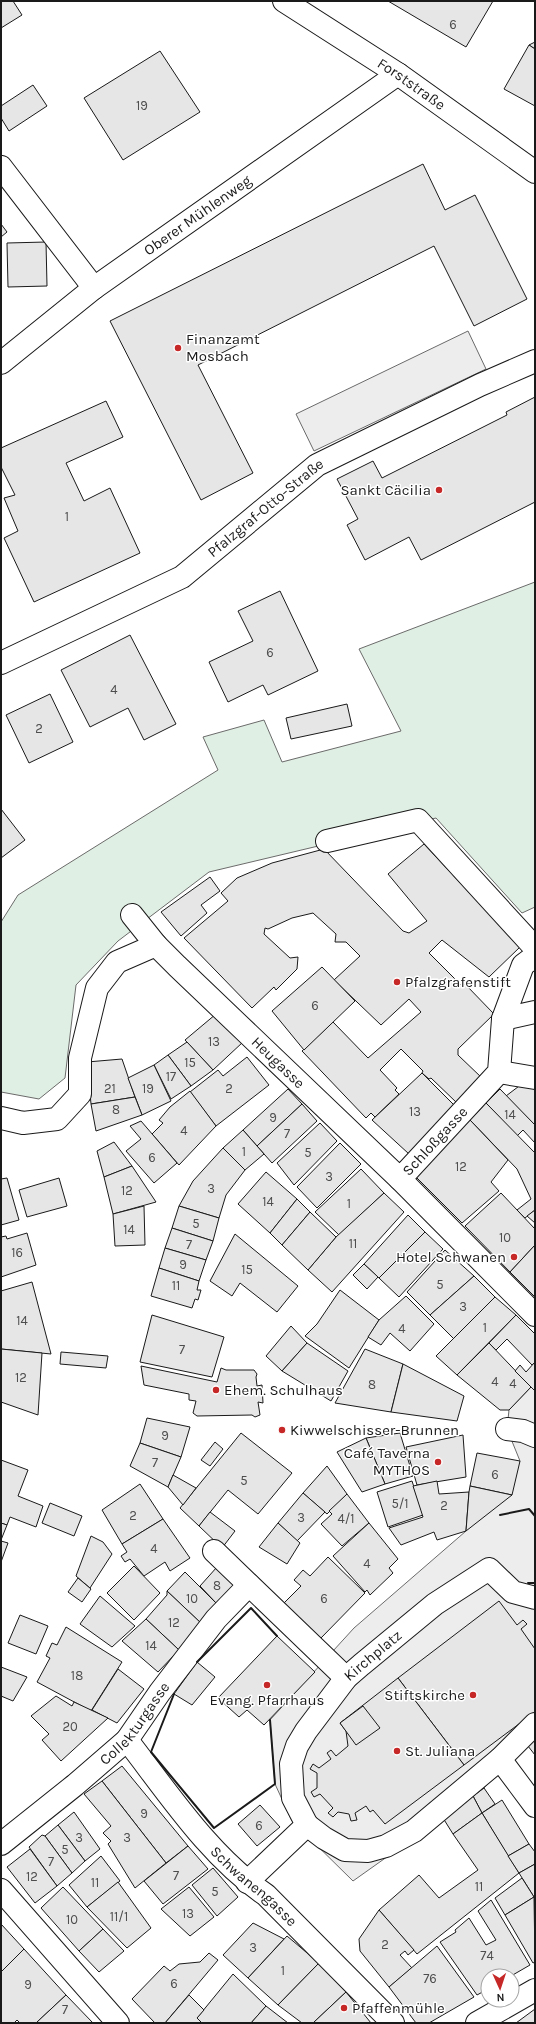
<svg xmlns="http://www.w3.org/2000/svg" width="536" height="2024" viewBox="0 0 536 2024" font-family="Karla,sans-serif">
	<style>
		.green { fill: #e0efe3; stroke: #6a6a6a }
		.parking { fill: #ededed; stroke: #6a6a6a }
		.building { fill: #e6e6e6; stroke: #1a1a1a }
		.lines { fill: none; stroke-linecap: round; stroke-linejoin: round }
		.pedestrian-casing { stroke: #1a1a1a; stroke-width: 24 }
		.minor-casing { stroke: #1a1a1a; stroke-width: 24 }
		.tertiary-casing { stroke: #1a1a1a; stroke-width: 24 }
		.pedestrian { stroke: #fff; stroke-width: 22 }
		.minor { stroke: #fff; stroke-width: 22 }
		.tertiary { stroke: #fff; stroke-width: 22 }
		.wall { stroke: #1a1a1a; stroke-width: 2 }
		.poi-dot { fill: #c62828; stroke: #fff; stroke-width: 1.5 }
		.labels { text-anchor: middle; stroke-width: 3; stroke-linejoin: round; paint-order: stroke }
		.number-label { font-size: 13px; fill: #4d4d4d }
		.street-label { font-size: 15px; fill: #1a1a1a; stroke: #fff }
		.poi-label { font-size: 15px; fill: #1a1a1a; stroke: #fff; text-anchor: start }
	</style>
	<rect width="100%" height="100%" fill="#fff"/>
	<polygon class="green" points="535,582 535,907 522,913 436,818 209,872 118,941 76,985 65,1078 39,1099 1,1092 1,922 18,895 218,770 203,737 264,720 282,762 401,731 359,649"/>
	<g class="parking">
		<polygon points="468,331 486,369 314,451 296,414"/>
		<polygon points="531,1387 535,1391 535,1731 524,1741 484,1788 353,1881 292,1821 275,1784 270,1720 354,1628 466,1531 520,1461 507,1429 509,1410"/>
	</g>
	<g class="building">
		<polygon points="1,1 13,1 22,15 1,28"/>
		<polygon points="388,1 493,1 466,47"/>
		<polygon points="535,42 535,49 529,45"/>
		<polygon points="529,45 535,49 535,106 504,89"/>
		<polygon points="160,51 200,112 123,160 84,98"/>
		<polygon points="33,85 47,106 9,131 1,118 1,106"/>
		<polygon points="423,164 445,210 475,195 527,299 474,326 434,246 198,365 253,473 201,500 110,321"/>
		<polygon points="1,224 7,232 1,237"/>
		<polygon points="46,242 47,286 8,287 7,243"/>
		<polygon points="535,397 535,502 421,560 409,537 365,560 347,525 358,519 337,479 373,461 382,478 507,415 506,412"/>
		<polygon points="106,401 123,437 66,463 84,501 110,488 140,553 34,602 4,538 18,531 4,498 15,495 1,467 1,448"/>
		<polygon points="280,591 318,671 268,695 263,685 228,702 209,662 253,641 238,611"/>
		<polygon points="130,635 176,724 144,740 128,708 90,727 61,670"/>
		<polygon points="50,694 73,742 29,763 6,715"/>
		<polygon points="347,704 352,726 291,739 286,718"/>
		<polygon points="1,809 25,840 1,858"/>
		<polygon points="424,844 520,947 489,977 442,940 429,953 462,986 465,984 494,1014 458,1049 458,1055 482,1078 457,1103 431,1078 429,1079 422,1073 423,1071 401,1049 380,1070 397,1088 395,1090 399,1094 375,1117 371,1113 366,1118 302,1051 333,1022 368,1058 421,1012 409,999 381,1025 334,980 360,956 346,942 335,942 336,934 313,913 292,918 268,929 265,928 264,934 290,958 298,957 297,969 276,990 274,987 252,1008 184,938 228,901 221,893 237,878 272,863 324,849 403,931 409,933 427,921 388,874"/>
		<polygon points="210,877 220,891 201,905 207,913 181,936 161,912"/>
		<polygon points="322,967 355,1001 304,1050 272,1011"/>
		<polygon points="216,1014 243,1042 213,1070 185,1040"/>
		<polygon points="187,1042 213,1070 191,1086 168,1055"/>
		<polygon points="168,1055 191,1086 171,1099 154,1065"/>
		<polygon points="247,1057 269,1085 216,1126 190,1092 218,1070 223,1076"/>
		<polygon points="122,1059 135,1097 91,1104 87,1062"/>
		<polygon points="154,1065 171,1101 142,1115 128,1078"/>
		<polygon points="422,1073 455,1106 409,1154 372,1120"/>
		<polygon points="527,1080 535,1089 535,1125 506,1096"/>
		<polygon points="288,1089 302,1104 257,1146 243,1130"/>
		<polygon points="500,1089 535,1125 535,1143 523,1130 517,1136 486,1103"/>
		<polygon points="190,1091 216,1126 179,1165 152,1134 163,1123 159,1120 170,1107"/>
		<polygon points="135,1097 142,1115 96,1131 91,1104"/>
		<polygon points="486,1103 535,1153 535,1210 525,1218 517,1210 531,1199 517,1169 470,1120"/>
		<polygon points="302,1104 317,1121 272,1163 257,1146"/>
		<polygon points="470,1120 508,1160 491,1182 499,1191 462,1223 412,1173"/>
		<polygon points="141,1121 177,1163 154,1183 126,1151 141,1139 130,1126"/>
		<polygon points="320,1123 337,1141 294,1185 277,1163"/>
		<polygon points="243,1130 264,1154 245,1170 223,1148"/>
		<polygon points="114,1142 132,1166 104,1177 97,1151"/>
		<polygon points="340,1143 361,1164 317,1208 297,1187"/>
		<polygon points="223,1148 245,1170 226,1195 219,1218 179,1206 193,1181"/>
		<polygon points="132,1166 156,1202 113,1214 104,1177"/>
		<polygon points="361,1169 384,1193 339,1235 315,1212"/>
		<polygon points="266,1172 297,1199 270,1233 238,1204"/>
		<polygon points="7,1178 19,1220 1,1225 1,1179"/>
		<polygon points="59,1178 67,1206 27,1217 19,1190"/>
		<polygon points="384,1193 404,1212 332,1292 308,1270 336,1237"/>
		<polygon points="501,1193 535,1229 535,1245 510,1272 465,1226"/>
		<polygon points="297,1199 310,1212 282,1245 270,1233"/>
		<polygon points="144,1206 145,1245 115,1246 113,1214"/>
		<polygon points="179,1206 219,1218 213,1241 172,1228"/>
		<polygon points="535,1210 535,1223 527,1216"/>
		<polygon points="310,1212 336,1237 308,1270 282,1245"/>
		<polygon points="408,1215 425,1232 379,1278 364,1264"/>
		<polygon points="172,1228 213,1241 206,1260 165,1248"/>
		<polygon points="425,1232 443,1249 399,1297 379,1278"/>
		<polygon points="27,1233 36,1265 1,1277 1,1237 6,1236 7,1239"/>
		<polygon points="235,1234 298,1286 277,1312 240,1283 232,1296 210,1281"/>
		<polygon points="535,1245 535,1297 510,1272"/>
		<polygon points="165,1248 206,1260 199,1281 159,1268"/>
		<polygon points="445,1250 474,1276 430,1315 407,1292"/>
		<polygon points="364,1264 378,1277 367,1289 353,1275"/>
		<polygon points="159,1268 199,1281 197,1290 201,1290 198,1300 195,1299 192,1308 151,1296"/>
		<polygon points="474,1276 495,1297 454,1339 430,1315"/>
		<polygon points="32,1282 51,1354 1,1349 1,1291"/>
		<polygon points="340,1290 379,1320 349,1368 305,1336 317,1324"/>
		<polygon points="406,1296 434,1324 410,1351 390,1333 381,1345 368,1337 379,1320"/>
		<polygon points="495,1297 516,1315 457,1375 436,1356"/>
		<polygon points="152,1315 224,1337 212,1377 140,1362"/>
		<polygon points="516,1315 535,1334 535,1362 532,1365 507,1339 496,1350 489,1343"/>
		<polygon points="291,1326 307,1343 282,1371 266,1356"/>
		<polygon points="307,1343 348,1371 331,1401 282,1371"/>
		<polygon points="489,1343 531,1387 509,1410 500,1410 457,1375"/>
		<polygon points="1,1349 42,1353 38,1415 1,1402"/>
		<polygon points="365,1349 403,1364 391,1412 335,1403"/>
		<polygon points="61,1352 108,1356 106,1368 60,1364"/>
		<polygon points="535,1362 535,1391 515,1371 520,1365 526,1372"/>
		<polygon points="403,1364 464,1396 457,1421 391,1412"/>
		<polygon points="141,1366 217,1382 221,1368 226,1370 254,1370 257,1374 256,1377 257,1386 262,1385 263,1403 258,1402 260,1415 255,1417 252,1415 197,1416 193,1413 196,1401 189,1400 189,1394 144,1385"/>
		<polygon points="147,1418 190,1427 181,1457 140,1443"/>
		<polygon points="241,1433 292,1473 258,1514 228,1490 199,1526 180,1508"/>
		<polygon points="400,1433 413,1476 385,1484 366,1438"/>
		<polygon points="463,1435 466,1477 417,1485 406,1447"/>
		<polygon points="366,1438 385,1484 362,1492 337,1452"/>
		<polygon points="215,1442 223,1449 210,1466 201,1460"/>
		<polygon points="140,1443 181,1457 168,1487 130,1466"/>
		<polygon points="477,1453 520,1461 512,1495 470,1486"/>
		<polygon points="1,1460 28,1470 18,1496 43,1506 36,1527 10,1517 7,1525 1,1523"/>
		<polygon points="327,1466 347,1494 327,1514 303,1493"/>
		<polygon points="173,1475 196,1488 183,1505 168,1487"/>
		<polygon points="412,1481 423,1515 388,1527 377,1492"/>
		<polygon points="437,1481 439,1494 469,1492 466,1531 437,1540 434,1532 401,1545 389,1528 423,1517 413,1486"/>
		<polygon points="140,1484 163,1519 122,1544 102,1510"/>
		<polygon points="470,1486 512,1495 466,1531 469,1492"/>
		<polygon points="303,1493 325,1512 297,1541 278,1523"/>
		<polygon points="347,1494 369,1523 342,1546 321,1524 332,1514 329,1511"/>
		<polygon points="50,1503 82,1516 74,1536 42,1523"/>
		<polygon points="210,1512 235,1531 222,1548 199,1526"/>
		<polygon points="163,1519 190,1558 170,1571 165,1562 144,1576 130,1559 125,1562 121,1556 127,1552 122,1544"/>
		<polygon points="1,1523 7,1525 1,1540"/>
		<polygon points="278,1523 300,1543 287,1564 259,1547"/>
		<polygon points="369,1523 398,1559 389,1568 393,1573 370,1595 367,1590 365,1592 333,1556"/>
		<polygon points="91,1536 103,1542 112,1554 90,1588 76,1576"/>
		<polygon points="1,1541 8,1543 1,1562"/>
		<polygon points="328,1557 365,1593 320,1639 284,1603 301,1586 294,1580 303,1570 310,1576"/>
		<polygon points="134,1566 160,1593 134,1620 107,1593"/>
		<polygon points="217,1567 234,1585 217,1604 200,1586"/>
		<polygon points="185,1572 217,1604 203,1625 167,1591"/>
		<polygon points="78,1578 91,1589 82,1602 68,1592"/>
		<polygon points="167,1591 203,1625 179,1650 146,1619 167,1595"/>
		<polygon points="100,1596 135,1626 112,1647 80,1624"/>
		<polygon points="499,1601 517,1625 523,1620 527,1624 521,1629 535,1649 535,1712 464,1765 398,1678"/>
		<polygon points="20,1615 48,1626 36,1654 8,1643"/>
		<polygon points="146,1619 179,1650 158,1672 122,1641"/>
		<polygon points="66,1627 122,1662 91,1711 37,1682 50,1658 46,1656 52,1643 57,1645"/>
		<polygon points="277,1636 315,1672 264,1725 247,1710 239,1717 218,1698"/>
		<polygon points="197,1662 215,1677 192,1705 174,1694"/>
		<polygon points="1,1667 27,1677 13,1701 1,1696"/>
		<polygon points="118,1669 144,1689 117,1723 92,1710"/>
		<polygon points="398,1678 464,1765 385,1824 373,1810 370,1812 366,1806 355,1813 357,1820 351,1821 349,1814 338,1812 333,1817 328,1813 333,1808 320,1794 314,1797 311,1792 317,1788 317,1773 310,1769 313,1764 319,1768 331,1759 327,1753 331,1750 336,1756 348,1746 346,1731 340,1723"/>
		<polygon points="56,1696 72,1706 74,1702 108,1718 61,1761 42,1740 49,1734 31,1716"/>
		<polygon points="363,1706 380,1728 356,1745 340,1723"/>
		<polygon points="535,1731 535,1755 524,1741"/>
		<polygon points="122,1766 188,1846 166,1863 102,1781"/>
		<polygon points="102,1781 166,1863 135,1888 108,1844 111,1841 103,1833 111,1826 84,1794"/>
		<polygon points="484,1788 495,1804 482,1813 473,1796"/>
		<polygon points="473,1796 482,1813 453,1834 443,1818"/>
		<polygon points="502,1800 529,1844 508,1856 482,1813"/>
		<polygon points="260,1805 280,1827 257,1846 238,1824"/>
		<polygon points="74,1812 100,1849 85,1861 58,1825"/>
		<polygon points="482,1813 519,1873 417,1954 379,1910 419,1875 439,1898 478,1870 453,1834"/>
		<polygon points="58,1825 85,1861 72,1873 45,1836"/>
		<polygon points="42,1835 45,1836 72,1873 57,1886 29,1847"/>
		<polygon points="529,1844 535,1852 535,1864 519,1873 508,1856"/>
		<polygon points="188,1846 208,1869 163,1904 144,1881"/>
		<polygon points="30,1849 57,1886 35,1903 7,1867"/>
		<polygon points="101,1856 120,1881 87,1907 69,1885"/>
		<polygon points="535,1864 535,1897 534,1897 519,1873"/>
		<polygon points="213,1868 238,1897 217,1916 192,1885"/>
		<polygon points="522,1878 534,1897 505,1915 495,1898"/>
		<polygon points="118,1882 151,1928 127,1948 87,1907"/>
		<polygon points="63,1887 103,1929 79,1951 41,1908"/>
		<polygon points="189,1887 214,1917 190,1936 161,1909"/>
		<polygon points="534,1897 535,1962 533,1963 505,1915"/>
		<polygon points="491,1900 530,1965 511,1976 488,1976 488,1989 477,1995 440,1942 456,1932 455,1930 469,1918 486,1945 496,1940 478,1911"/>
		<polygon points="379,1910 414,1950 408,1955 405,1951 400,1955 412,1968 389,1987 360,1951 359,1939"/>
		<polygon points="253,1923 284,1939 248,1978 223,1955"/>
		<polygon points="1,1924 24,1949 1,1972"/>
		<polygon points="103,1929 124,1951 99,1972 79,1951"/>
		<polygon points="287,1936 319,1963 278,2005 248,1978"/>
		<polygon points="437,1946 474,1997 429,2023 416,2023 389,1987"/>
		<polygon points="24,1949 66,1995 36,2023 20,2023 17,2020 14,2023 1,2023 1,1972"/>
		<polygon points="209,1953 218,1960 165,2023 155,2023 132,1999 164,1966 170,1971 179,1964 200,1962"/>
		<polygon points="319,1963 346,1992 313,2023 302,2023 278,2005"/>
		<polygon points="233,1974 266,2006 251,2023 202,2023 197,2018"/>
		<polygon points="346,1992 371,2023 313,2023"/>
		<polygon points="66,1995 93,2023 36,2023"/>
		<polygon points="189,1995 204,2010 197,2018 202,2023 165,2023"/>
		<polygon points="266,2006 288,2023 251,2023"/>
		<polygon points="535,2009 535,2023 516,2023"/>
	</g>
	<g class="lines">
		<defs>
			<g id="pedestrian">
				<polyline points="503,1019 535,1012"/>
				<polyline points="499,1072 535,1078"/>
				<polyline points="400,1179 535,1315"/>
				<polyline points="507,1429 523,1431 535,1436"/>
				<path id="s1" d="M127,1740C169,1794 209,1856 266,1895L393,2023"/>
				<polyline points="1,1890 118,2023"/>
				<polyline points="477,2023 535,1990"/>
			</g>
			<g id="minor">
				<path id="s2" d="M284,1L398,74L535,172"/>
				<polyline points="1,167 94,288"/>
				<path id="s3" d="M1,363L94,288L398,74"/>
				<polyline points="327,841 418,820 535,948"/>
				<path id="s4" d="M132,915L156,945L177,966L400,1179L499,1072L503,1019L523,965L535,956"/>
				<polyline points="1,1118 23,1123 57,1119 80,1094 80,1058 97,988 117,962 156,945"/>
				<polyline points="214,1551 346,1678"/>
				<polyline points="500,1759 535,1806"/>
				<polyline points="307,1825 324,1838 345,1850 368,1851 386,1846 414,1831 500,1759 535,1724"/>
				<path id="s5" d="M1,1844L75,1785L127,1740L160,1692L216,1619L249,1585"/>
				<path id="s6" d="M247,1882L307,1825L293,1798L291,1764L297,1746L306,1731L346,1678L361,1665L435,1604L489,1569L513,1592L535,1598"/>
			</g>
			<g id="tertiary">
				<path id="s7" d="M1,663L182,577L317,465L480,385L535,361"/>
			</g>
		</defs>
		<use href="#pedestrian" class="pedestrian-casing"/>
		<use href="#minor" class="minor-casing"/>
		<use href="#tertiary" class="tertiary-casing"/>
		<use href="#pedestrian" class="pedestrian"/>
		<use href="#minor" class="minor"/>
		<use href="#tertiary" class="tertiary"/>
		<g class="wall">
			<polyline points="500,1515 529,1509 535,1516"/>
			<polyline points="528,1583 535,1583"/>
			<polyline points="197,1662 251,1608 277,1636"/>
			<polyline points="174,1694 151,1752 214,1828 275,1784 270,1720"/>
		</g>
	</g>
	<g class="poi-dot">
		<circle cx="178" cy="348" r="4"/>
		<circle cx="439" cy="490" r="4"/>
		<circle cx="397" cy="982" r="4"/>
		<circle cx="514" cy="1257" r="4"/>
		<circle cx="216" cy="1390" r="4"/>
		<circle cx="282" cy="1430" r="4"/>
		<circle cx="438" cy="1462" r="4"/>
		<circle cx="267" cy="1685" r="4"/>
		<circle cx="473" cy="1695" r="4"/>
		<circle cx="397" cy="1751" r="4"/>
		<circle cx="344" cy="2008" r="4"/>
	</g>
	<g class="labels">
		<g class="number-label">
			<text x="453" y="29">6</text>
			<text x="142" y="110">19</text>
			<text x="67" y="521">1</text>
			<text x="270" y="657">6</text>
			<text x="114" y="694">4</text>
			<text x="39" y="733">2</text>
			<text x="315" y="1010">6</text>
			<text x="214" y="1046">13</text>
			<text x="190" y="1067">15</text>
			<text x="171" y="1081">17</text>
			<text x="110" y="1093">21</text>
			<text x="148" y="1093">19</text>
			<text x="229" y="1093">2</text>
			<text x="116" y="1114">8</text>
			<text x="415" y="1116">13</text>
			<text x="510" y="1119">14</text>
			<text x="273" y="1122">9</text>
			<text x="184" y="1135">4</text>
			<text x="287" y="1138">7</text>
			<text x="244" y="1156">1</text>
			<text x="308" y="1157">5</text>
			<text x="152" y="1162">6</text>
			<text x="461" y="1171">12</text>
			<text x="329" y="1181">3</text>
			<text x="211" y="1193">3</text>
			<text x="127" y="1195">12</text>
			<text x="268" y="1206">14</text>
			<text x="349" y="1208">1</text>
			<text x="196" y="1228">5</text>
			<text x="129" y="1234">14</text>
			<text x="505" y="1242">10</text>
			<text x="353" y="1248">11</text>
			<text x="189" y="1249">7</text>
			<text x="17" y="1257">16</text>
			<text x="183" y="1269">9</text>
			<text x="247" y="1274">15</text>
			<text x="440" y="1289">5</text>
			<text x="176" y="1290">11</text>
			<text x="463" y="1311">3</text>
			<text x="22" y="1325">14</text>
			<text x="485" y="1332">1</text>
			<text x="402" y="1333">4</text>
			<text x="182" y="1354">7</text>
			<text x="21" y="1382">12</text>
			<text x="495" y="1386">4</text>
			<text x="513" y="1388">4</text>
			<text x="372" y="1389">8</text>
			<text x="165" y="1440">9</text>
			<text x="155" y="1467">7</text>
			<text x="495" y="1479">6</text>
			<text x="244" y="1485">5</text>
			<text x="400" y="1508">5/1</text>
			<text x="444" y="1510">2</text>
			<text x="133" y="1520">2</text>
			<text x="301" y="1522">3</text>
			<text x="346" y="1523">4/1</text>
			<text x="154" y="1553">4</text>
			<text x="367" y="1568">4</text>
			<text x="217" y="1590">8</text>
			<text x="192" y="1603">10</text>
			<text x="324" y="1603">6</text>
			<text x="174" y="1627">12</text>
			<text x="151" y="1650">14</text>
			<text x="77" y="1680">18</text>
			<text x="70" y="1731">20</text>
			<text x="144" y="1818">9</text>
			<text x="259" y="1830">6</text>
			<text x="79" y="1842">3</text>
			<text x="127" y="1842">3</text>
			<text x="65" y="1854">5</text>
			<text x="51" y="1866">7</text>
			<text x="176" y="1880">7</text>
			<text x="32" y="1881">12</text>
			<text x="95" y="1887">11</text>
			<text x="479" y="1891">11</text>
			<text x="215" y="1896">5</text>
			<text x="188" y="1918">13</text>
			<text x="119" y="1921">11/1</text>
			<text x="72" y="1924">10</text>
			<text x="385" y="1949">2</text>
			<text x="253" y="1952">3</text>
			<text x="487" y="1960">74</text>
			<text x="283" y="1975">1</text>
			<text x="430" y="1983">76</text>
			<text x="174" y="1988">6</text>
			<text x="28" y="1989">9</text>
			<text x="65" y="2014">7</text>
		</g>
		<g class="street-label">
			<text dy="5" stroke="none"><textPath href="#s2" startOffset="152">Forststraße</textPath></text>
			<text dy="5" stroke="none"><textPath href="#s3" startOffset="246">Oberer Mühlenweg</textPath></text>
			<text dy="5" stroke="none"><textPath href="#s7" startOffset="309">Pfalzgraf-Otto-Straße</textPath></text>
			<text dy="5" stroke="none"><textPath href="#s4" startOffset="208">Heugasse</textPath></text>
			<text dy="5" stroke="none"><textPath href="#s4" startOffset="428">Schloßgasse</textPath></text>
			<text dy="5" stroke="none"><textPath href="#s6" startOffset="285">Kirchplatz</textPath></text>
			<text dy="5" stroke="none"><textPath href="#s5" startOffset="181">Collekturgasse</textPath></text>
			<text dy="5" stroke="none"><textPath href="#s1" startOffset="194">Schwanengasse</textPath></text>
		</g>
		<g class="poi-label">
			<text x="186" y="344">Finanzamt<tspan x="186" dy="17">Mosbach</tspan></text>
			<text x="431" y="495" text-anchor="end">Sankt Cäcilia</text>
			<text x="405" y="987">Pfalzgrafenstift</text>
			<text x="506" y="1262" text-anchor="end">Hotel Schwanen</text>
			<text x="224" y="1395">Ehem. Schulhaus</text>
			<text x="290" y="1435">Kiwwelschisser-Brunnen</text>
			<text x="430" y="1458" text-anchor="end">Café Taverna<tspan x="430" dy="17">MYTHOS</tspan></text>
			<text x="465" y="1700" text-anchor="end">Stiftskirche</text>
			<text x="267" y="1705" text-anchor="middle">Evang. Pfarrhaus</text>
			<text x="405" y="1756">St. Juliana</text>
			<text x="352" y="2013">Pfaffenmühle</text>
		</g>
	</g>
	<rect width="536" height="2024" fill="none" stroke="#1a1a1a" stroke-width="4"/>
	<g transform="translate(500 1988) rotate(177)"><circle r="19" fill="#ffffff" stroke="#a3a3a3"/>
	<path d="M0-3L7 15L0 10L-7 15Z" fill="#c62828"/>
	<text y="-6" font-size="11" font-weight="bold" text-anchor="middle" fill="#1a1a1a">N</text>
	</g>
</svg>
